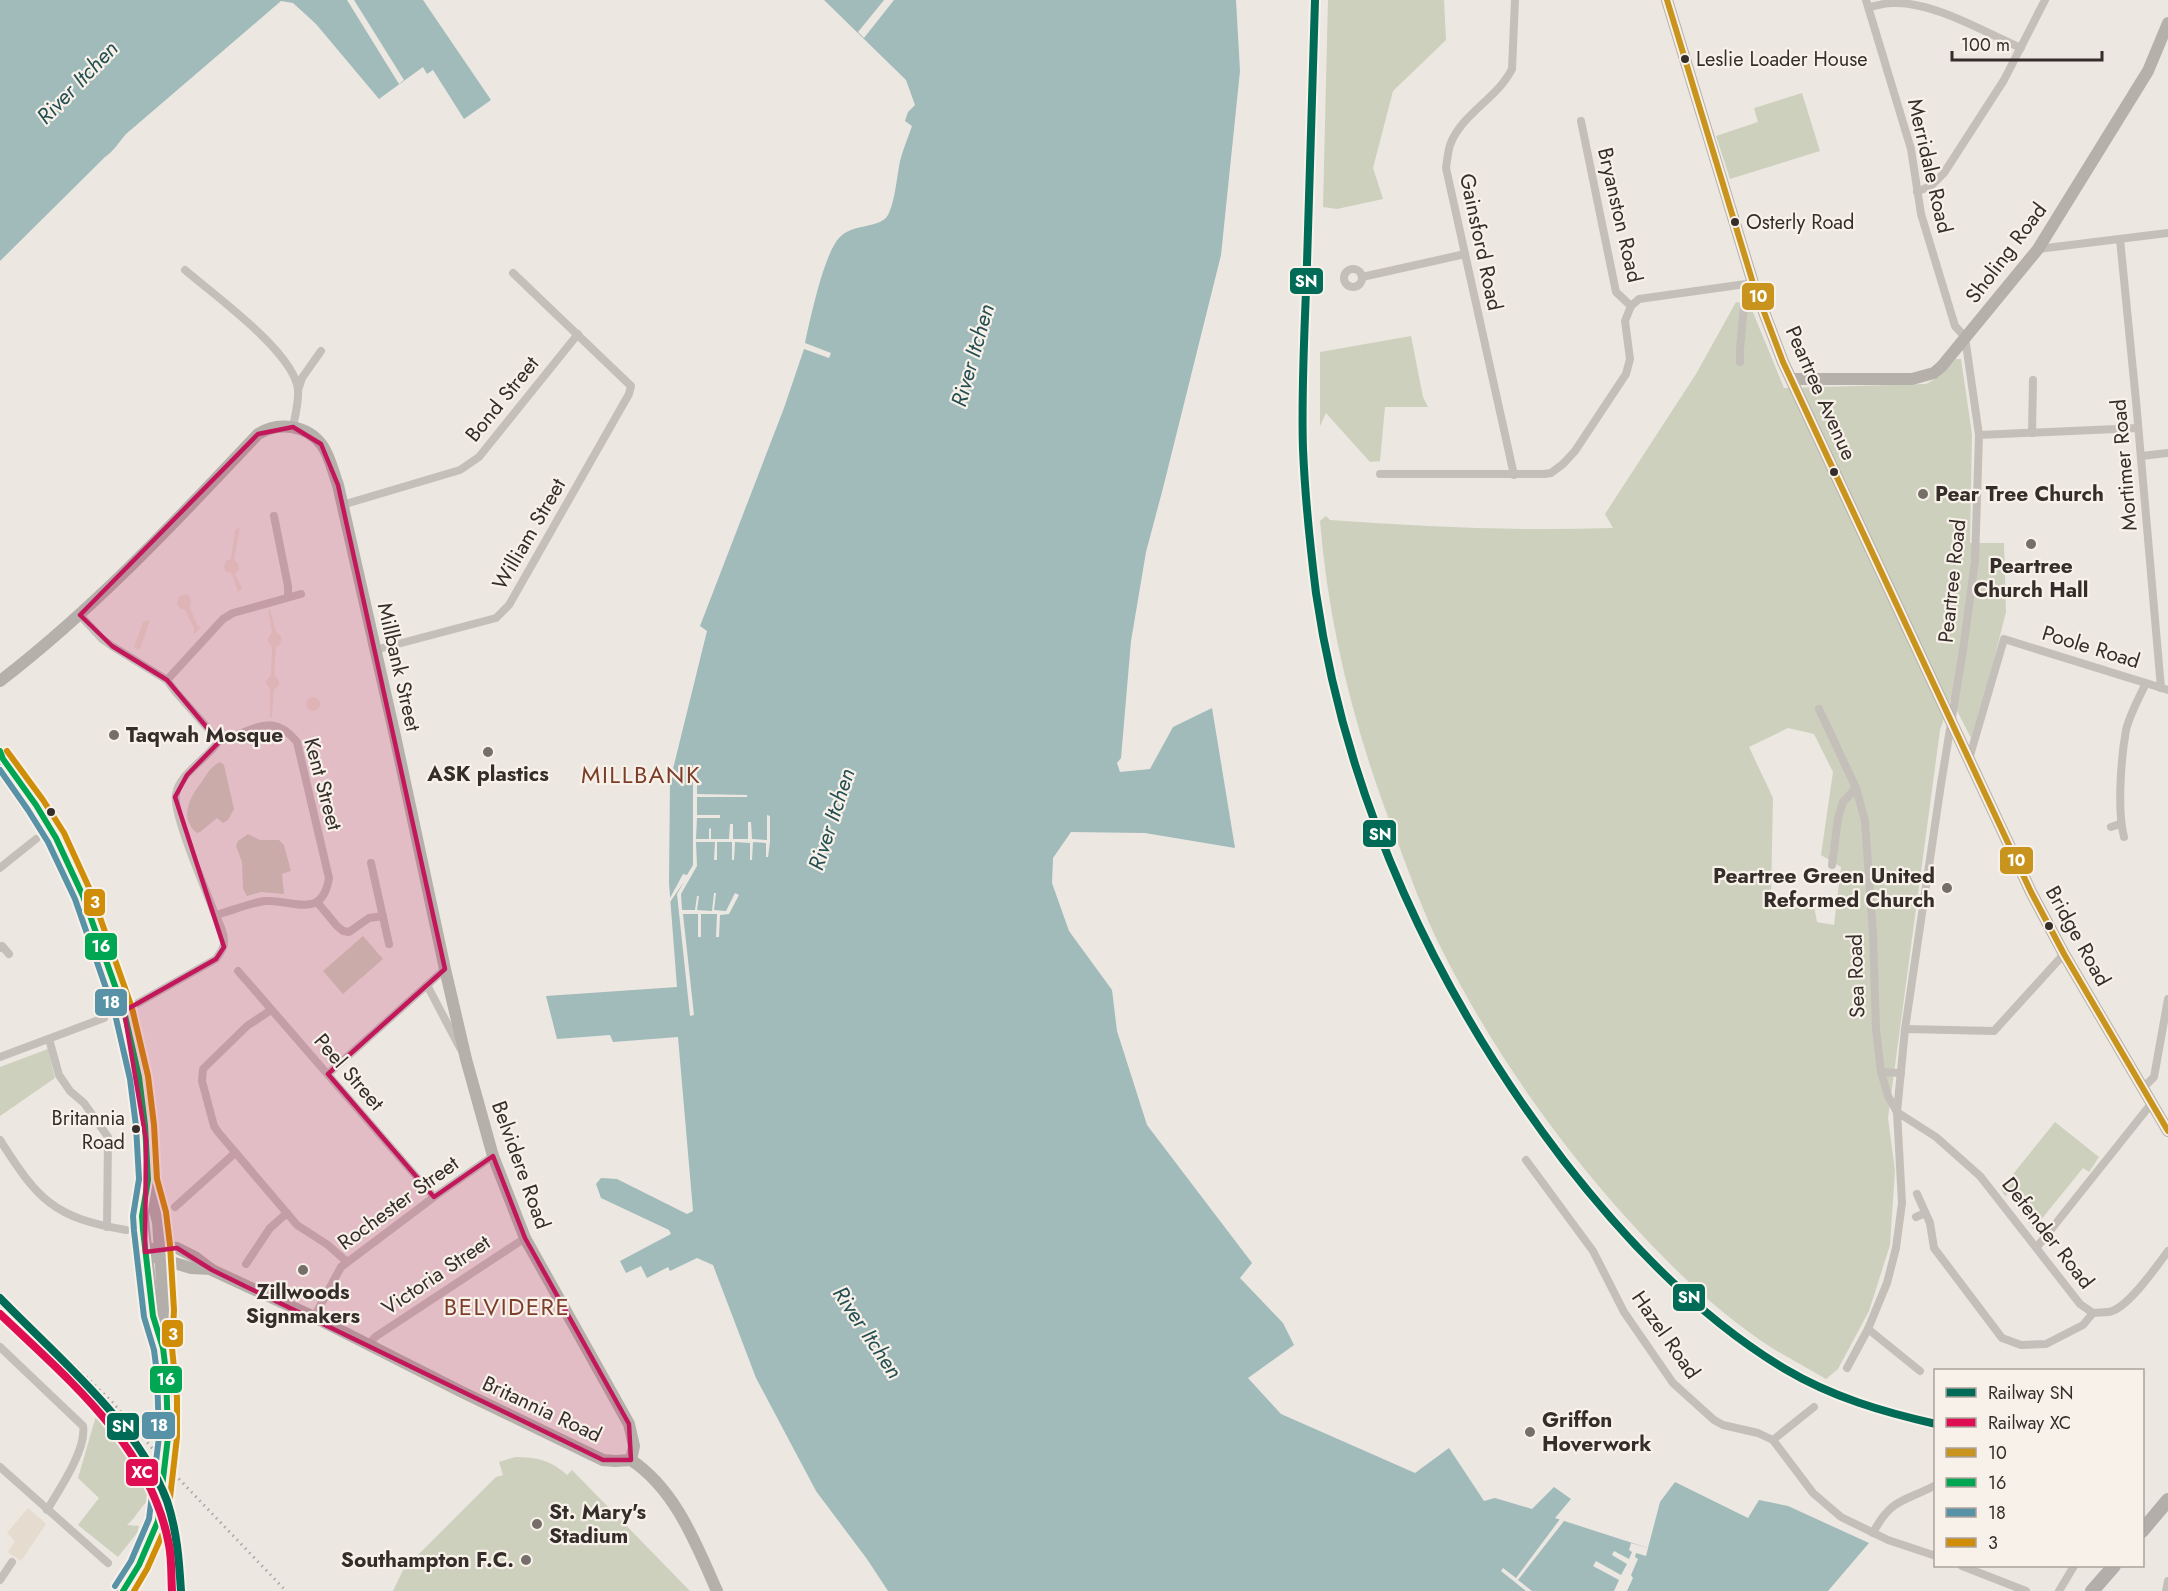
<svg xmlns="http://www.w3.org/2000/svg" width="2168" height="1591" viewBox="0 0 2168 1591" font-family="Jost,sans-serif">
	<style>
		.green { fill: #cdd0bd; fill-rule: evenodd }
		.plaza { fill: #e5dbcf }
		.water { fill: #a0bbba }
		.pier { fill: #ece7e1 }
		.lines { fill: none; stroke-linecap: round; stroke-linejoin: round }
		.street { stroke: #c5bfba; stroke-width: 8 }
		.secondary { stroke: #b6b0ab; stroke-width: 12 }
		.primary { stroke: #b3aeaa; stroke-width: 14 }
		.rail { stroke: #ada8a4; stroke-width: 3; stroke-dasharray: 1.5 4.5; stroke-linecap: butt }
		.primary-bridge { stroke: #b3aeaa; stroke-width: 14 }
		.bus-1-casing { stroke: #f8f1e9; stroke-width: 10 }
		.bus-2-casing { stroke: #f8f1e9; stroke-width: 10 }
		.bus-3-casing { stroke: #f8f1e9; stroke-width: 10 }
		.bus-4-casing { stroke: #f8f1e9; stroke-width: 10 }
		.bus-1 { stroke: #c8941e; stroke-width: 6 }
		.bus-2 { stroke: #00a651; stroke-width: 6 }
		.bus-3 { stroke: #5892a7; stroke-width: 6 }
		.bus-4 { stroke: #d08e08; stroke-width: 6 }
		.rail-1-casing { stroke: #f8f1e9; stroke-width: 12 }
		.rail-2-casing { stroke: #f8f1e9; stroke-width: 12 }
		.rail-1 { stroke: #006b56; stroke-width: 8 }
		.rail-2 { stroke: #df0d52; stroke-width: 8 }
		.marked { fill: #c2185b; fill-opacity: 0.2; stroke: #c2185b; stroke-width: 4.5; stroke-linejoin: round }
		.bus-dot { fill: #352d29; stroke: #f8f1e9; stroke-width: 2 }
		.poi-dot { fill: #756e69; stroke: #f8f1e9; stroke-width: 2 }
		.labels { text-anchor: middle; stroke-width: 4.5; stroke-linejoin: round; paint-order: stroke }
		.bus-label { font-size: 20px; fill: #352d29; stroke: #f8f1e9; text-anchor: start }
		.street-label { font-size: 21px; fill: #352d29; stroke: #f8f1e9 }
		.poi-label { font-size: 21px; font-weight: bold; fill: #352d29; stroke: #f8f1e9; text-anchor: start }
		.water-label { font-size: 22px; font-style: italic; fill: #234f53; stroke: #f8f1e9 }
		.quarter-label { font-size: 24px; letter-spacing: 1.5px; fill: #7c3e2a; stroke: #f8f1e9 }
		.line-badge { stroke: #f8f1e9; stroke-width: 2 }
		.badge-label { font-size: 16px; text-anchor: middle; font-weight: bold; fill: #fff }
	</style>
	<rect width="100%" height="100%" fill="#ece7e1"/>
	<g class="green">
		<polygon points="1328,0 1444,0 1446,40 1393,91 1373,168 1383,199 1337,209 1323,207"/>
		<polygon points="1802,93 1820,151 1730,179 1716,136 1758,122 1754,108"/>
		<path d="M1736,302L1750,305L1784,388L1926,384L1939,377L1956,359H1961L1972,434L1970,543H2004L2006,612L1992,667L1971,738L1951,699L1940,730L1888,1118L1895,1170L1890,1245L1869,1311L1838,1369L1826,1379C1809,1369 1790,1359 1772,1348C1716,1312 1667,1263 1622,1213C1551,1133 1489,1044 1441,948C1424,914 1411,878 1398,843C1357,739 1329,632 1320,521L1326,516L1330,520C1424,527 1518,531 1613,528L1605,514L1696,374ZM1788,728L1814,734L1833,772L1821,855L1841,867L1834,925L1817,922L1814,906L1771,896L1773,798L1749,747Z"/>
		<polygon points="1411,336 1423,397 1428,407 1385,407 1380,461 1370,462 1326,413 1320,426 1320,352"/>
		<path d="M220,762L224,765L234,809L228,820L223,823L217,818L200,832L197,833C179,818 189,798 201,783C207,774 210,767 220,762Z"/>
		<polygon points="248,834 260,840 279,840 284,845 291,871 282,874 284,894 261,892 247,896 243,889 242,862 236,846 238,841"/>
		<polygon points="363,936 383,959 343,994 323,971"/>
		<polygon points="48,1049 55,1078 0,1116 0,1067"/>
		<polygon points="2055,1122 2099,1157 2089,1172 2083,1168 2040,1221 2046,1226 2043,1230 2034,1230 2028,1222 2031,1219 2010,1192 2005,1196 2001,1189"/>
		<path d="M96,1416L118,1442L151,1498C140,1506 137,1517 127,1525L139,1526L137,1533L118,1557L78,1525L99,1498L78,1478Z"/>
		<path d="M515,1457C536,1457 551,1460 567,1475L572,1470L690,1591H393L403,1570L496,1477L503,1475L499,1462Z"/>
	</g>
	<g class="plaza">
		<polygon points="240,528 234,559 239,565 239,570 235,574 242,588 238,592 232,574 225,571 224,566 226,561 231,559 235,529"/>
		<polygon points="183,595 188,595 191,599 190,608 198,626 201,627 194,635 194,628 185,610 180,608 177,604 178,597"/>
		<polygon points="270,609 276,632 280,635 282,639 280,644 276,647 274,675 279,680 279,685 274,690 272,717 270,718 270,689 265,682 271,675 272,647 267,640 272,632 268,610"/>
		<polygon points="150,620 142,644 139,650 134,647 140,630 143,622"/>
		<circle cx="313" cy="704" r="7"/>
		<polygon points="28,1508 46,1524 21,1561 8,1552 15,1541 7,1533"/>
	</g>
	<g class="water">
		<path d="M0,0H423L491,100L464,119L433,70L427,74L423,67L379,99L316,24L293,3L281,1L126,134C120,141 113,152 105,157L0,261Z"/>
		<path d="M824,0H1236L1240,71L1221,255L1163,488L1146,552L1131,641L1121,758L1117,763L1120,772L1150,769L1173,727L1212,708L1235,848L1145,833L1071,832L1053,858L1052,883L1069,931L1112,990L1117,1031L1147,1125L1252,1263L1240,1278L1283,1323L1294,1345L1248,1378L1281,1414L1415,1473L1449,1448L1484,1501L1495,1498L1532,1509L1554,1487L1571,1499L1555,1518L1648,1548L1660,1502L1675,1482L1748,1518L1759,1500L1788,1506L1869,1543L1828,1591H888L867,1559L816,1491L756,1378L713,1265L697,1258L670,1271L668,1267L647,1278L641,1266L626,1273L620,1261L671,1234L669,1230L601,1198L596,1184L601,1178L617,1179L687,1214L693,1211L678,1037L613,1042L610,1035L557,1039L546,996L677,987L669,883L670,781L707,631L700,626L784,408L804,349L829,358L831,353L805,343C810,320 824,254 839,238C852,223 880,229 888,215C895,202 897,176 900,161C903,149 908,138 912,126L905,121L908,112L915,105L906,80Z"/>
	</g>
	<g class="pier">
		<polygon points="347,0 354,0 404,80 399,84"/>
		<polygon points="884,0 894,0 864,38 858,32"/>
		<polygon points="693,765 697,765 697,794 747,795 747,797 697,797 697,815 720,815 720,818 697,818 696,839 709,839 709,829 711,828 711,839 729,839 730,824 733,824 733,839 748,839 748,822 751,822 752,839 767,840 767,815 770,816 770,842 768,857 766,857 766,843 753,842 752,860 750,860 750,843 735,842 734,860 732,860 732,842 717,842 717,860 714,860 715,842 696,842 697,866 681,894 682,910 695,910 697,896 699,896 697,910 712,911 714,893 716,893 714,910 726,911 735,893 739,895 729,914 720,915 719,937 716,937 717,914 701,914 701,937 698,937 698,914 683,914 694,1015 690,1016 677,894 684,882 670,902 670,898 683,874 687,875 693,865"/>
		<polygon points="1560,1519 1564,1521 1518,1580 1532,1591 1526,1591 1501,1571 1503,1568 1516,1578"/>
		<polygon points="1631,1543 1648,1548 1646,1556 1636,1553 1635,1557 1638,1559 1631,1575 1633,1578 1627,1591 1614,1591 1619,1580 1593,1566 1596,1561 1621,1575 1627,1564 1612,1555 1614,1551 1629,1559 1632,1552 1629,1550"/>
	</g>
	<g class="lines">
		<g class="street">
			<polyline points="1866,0 1911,149 1921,214 1955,326 1965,337 1979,435 1975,561 1963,650 1941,784 1905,1029 1897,1112"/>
			<path d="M1869,7C1876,6 1884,3 1892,3C1933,1 1984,32 2021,48"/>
			<polyline points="1581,121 1616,292 1631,306"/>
			<polyline points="1917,192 1932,185 1944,173 2004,80 2045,0"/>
			<polyline points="2120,239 2136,401 2161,688"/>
			<polyline points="2038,249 2168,233"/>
			<circle cx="1353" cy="278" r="9"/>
			<path d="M185,270C214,295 295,353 298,390C299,401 295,416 293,427"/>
			<polyline points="1362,277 1465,254"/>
			<polyline points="1740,362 1740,349 1746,285"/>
			<polyline points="298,390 302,378 321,351"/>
			<polyline points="2032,433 2033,380"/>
			<polyline points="1979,435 2138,428"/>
			<polyline points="2141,456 2168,453"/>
			<polyline points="1380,474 1544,474 1551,473 1563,464 1575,451 1626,374 1630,359 1625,321 1631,306 1639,299 1753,283"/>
			<path d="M1514,475L1446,168C1447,160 1448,152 1450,145C1462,113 1497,99 1512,69L1515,0"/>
			<polyline points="342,505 460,470 479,457 578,334"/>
			<polyline points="274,516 288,586 288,597"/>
			<polyline points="80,615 102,639 112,646 167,680 174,690 219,741"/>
			<polyline points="375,650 496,618 509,605 629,394 631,386 513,273"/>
			<polyline points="167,680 223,619 233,613 301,594"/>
			<polyline points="1819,709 1856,788 1865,821 1873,934 1876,1029 1881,1072 1888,1096 1897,1112 1902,1203 1896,1248 1887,1283 1868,1329 1847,1368"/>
			<polyline points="1969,759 2004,639 2168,690"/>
			<polyline points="2111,827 2120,824"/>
			<path d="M2124,837C2117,811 2121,758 2126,730C2130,714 2139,698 2146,683"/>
			<polyline points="371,863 389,944"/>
			<polyline points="1832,865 1838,818 1843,802 1856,788"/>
			<polyline points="0,868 36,839"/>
			<polyline points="317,902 337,926 343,931 349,932 369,918 383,916"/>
			<polyline points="0,948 2,946 9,954"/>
			<polyline points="238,971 434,1197"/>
			<polyline points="427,985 460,1048"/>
			<polyline points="271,1010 247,1026 203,1069 202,1081 214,1126 218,1132 297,1225 328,1245 347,1262"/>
			<path d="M124,1011L216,959C219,954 224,949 224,943C225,933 218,921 214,912C206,890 172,813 176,794C180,773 207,759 219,741C228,741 234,736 242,733C266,722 280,721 297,742L329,878C322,921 293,899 265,901C249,903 231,911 216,915"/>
			<polyline points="1905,1029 1994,1031 2064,954"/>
			<polyline points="49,1039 59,1075 70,1091 84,1103 108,1137 107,1227"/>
			<polyline points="0,1057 104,1018"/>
			<polyline points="1881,1072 1901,1073"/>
			<polyline points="328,1074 445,969"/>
			<polyline points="2142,1089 2154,1077 2168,999"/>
			<path d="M1897,1112L1936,1137L1980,1176L2080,1304L2093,1313C2099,1312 2107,1313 2112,1311C2130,1305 2157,1266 2168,1251"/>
			<path d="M0,1140C38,1200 54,1218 126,1230"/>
			<polyline points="1526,1160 1593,1251 1624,1312 1673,1383 1714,1420 1723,1425 1758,1433 1773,1440 1813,1493 1841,1517 1888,1540 1936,1556"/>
			<polyline points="1917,1194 1930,1223 1934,1248 2002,1338 2021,1345 2046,1344 2083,1325 2093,1313"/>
			<polyline points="175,1207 235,1153"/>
			<polyline points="1916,1217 1925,1213"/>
			<polyline points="2037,1247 2151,1104"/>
			<polyline points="246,1264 270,1228 287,1213"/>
			<polyline points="314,1317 341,1267 434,1197 493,1156"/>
			<polyline points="1868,1329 1920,1371"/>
			<polyline points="369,1345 375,1337 525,1238"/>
			<path d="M0,1347L83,1426C87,1449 59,1490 47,1510"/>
			<polyline points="1773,1440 1814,1407"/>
			<polyline points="0,1467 108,1563"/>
			<path d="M1873,1533C1891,1498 1904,1502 1936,1485"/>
			<polyline points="1962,1566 2026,1591"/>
			<polyline points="0,1580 12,1562"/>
			<polyline points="2059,1591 2074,1566"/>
			<polyline points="2166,1591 2168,1581"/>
		</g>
		<g class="secondary">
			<polyline points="1667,0 1753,283 1783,362 2031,892 2064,954 2168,1131"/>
			<polyline points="1791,379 1912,379 1934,373 1942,366 2038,249 2148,71 2168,23"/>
			<path d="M0,681C95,608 176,521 258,434C278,421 307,425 322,445C330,456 333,472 338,485L395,736L445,969L466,1059L493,1156L525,1238L629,1424L634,1446L631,1460"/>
			<polyline points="145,1252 161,1246 177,1248 195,1257 212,1270 314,1317 462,1392 603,1460 615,1461 631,1460"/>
			<polyline points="155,1257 191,1268 211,1269"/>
			<path d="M631,1460C676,1490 696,1544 717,1591"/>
		</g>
		<g class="primary">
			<polyline points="0,756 36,805 69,863 93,923 124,1011 139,1077 145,1125 148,1180 159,1222 165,1311 163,1348 168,1399 168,1437"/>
			<polyline points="147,1185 142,1216 143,1230 153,1316 160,1338"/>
			<polyline points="2142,1531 2168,1500"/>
			<polyline points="123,1591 139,1565 158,1521"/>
			<polyline points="2092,1591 2114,1566"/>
		</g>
		<polyline class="rail" points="0,1293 112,1402 180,1480 286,1591"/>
		<polyline class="primary-bridge" points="158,1521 168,1437"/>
		<defs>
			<polyline id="bus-1" points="1667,0 1753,283 1783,362 2031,892 2064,954 2168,1131"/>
			<polyline id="bus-2" points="0,751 3,759 36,805 56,838 83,896 124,1011 139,1077 145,1125 148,1180 142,1216 143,1230 153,1316 163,1348 166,1372 168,1437 158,1521 139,1565 123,1591"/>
			<polyline id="bus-3" points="0,770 28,810 48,842 75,899 115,1014 130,1079 136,1126 139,1179 133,1216 134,1231 144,1317 154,1350 157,1373 159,1437 149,1519 131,1561 115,1586"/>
			<polyline id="bus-4" points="7,751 43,800 64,833 91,892 132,1008 148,1076 154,1125 157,1179 166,1212 170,1245 174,1310 172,1348 177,1398 177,1437 167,1524 147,1569 134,1591"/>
		</defs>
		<use href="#bus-1" class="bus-1-casing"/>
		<use href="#bus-2" class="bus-2-casing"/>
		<use href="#bus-3" class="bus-3-casing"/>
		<use href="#bus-4" class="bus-4-casing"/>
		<use href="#bus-1" class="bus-1"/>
		<use href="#bus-2" class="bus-2"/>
		<use href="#bus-3" class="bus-3"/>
		<use href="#bus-4" class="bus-4"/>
		<defs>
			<g id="rail-1">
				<path d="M1315,0C1312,88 1310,175 1307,263C1305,325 1301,387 1303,449C1305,497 1310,545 1316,593C1346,801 1437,995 1564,1161C1626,1241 1698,1317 1785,1369C1832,1397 1883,1412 1936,1424"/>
				<path d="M0,1298C58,1358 137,1422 167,1501C177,1531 179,1560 181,1591"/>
			</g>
			<path id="rail-2" d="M0,1314C69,1380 151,1447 169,1545C172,1560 171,1576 172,1591"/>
		</defs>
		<use href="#rail-1" class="rail-1-casing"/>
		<use href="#rail-2" class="rail-2-casing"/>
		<use href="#rail-1" class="rail-1"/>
		<use href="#rail-2" class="rail-2"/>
	</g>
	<path class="marked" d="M293,427L321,444L338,485L445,969L328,1074L434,1197L493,1156L525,1238L629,1424L631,1460H603L212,1270L177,1248L145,1252L146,1140L124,1011L216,959L224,947L175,797L187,775L219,742L167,680L112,646L80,615L258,434Z"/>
	<g class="bus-dot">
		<circle cx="1685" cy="59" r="5"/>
		<circle cx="1735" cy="222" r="5"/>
		<circle cx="1834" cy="472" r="5"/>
		<circle cx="51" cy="812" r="5"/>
		<circle cx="2049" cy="926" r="5"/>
		<circle cx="136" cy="1129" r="5"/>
	</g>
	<g class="poi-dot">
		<circle cx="1923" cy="494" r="6"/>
		<circle cx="2031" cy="544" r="6"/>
		<circle cx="114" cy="735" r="6"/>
		<circle cx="488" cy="752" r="6"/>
		<circle cx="1947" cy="888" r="6"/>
		<circle cx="303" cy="1270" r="6"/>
		<circle cx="1530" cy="1432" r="6"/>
		<circle cx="537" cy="1524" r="6"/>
		<circle cx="526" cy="1560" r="6"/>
	</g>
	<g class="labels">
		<g class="bus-label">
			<text x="1696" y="66">Leslie Loader House</text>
			<text x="1746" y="229">Osterly Road</text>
			<text x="125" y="1125" text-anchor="end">Britannia<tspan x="125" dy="24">Road</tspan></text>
		</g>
		<g class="street-label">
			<text transform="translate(1930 166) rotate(77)" y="7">Merridale Road</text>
			<text transform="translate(1620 215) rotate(77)" y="7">Bryanston Road</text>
			<text transform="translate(1481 242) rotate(78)" y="7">Gainsford Road</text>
			<text transform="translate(2006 253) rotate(-53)" y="7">Sholing Road</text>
			<text transform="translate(1821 393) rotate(66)" y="7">Peartree Avenue</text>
			<text transform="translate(502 399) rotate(-51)" y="7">Bond Street</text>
			<text transform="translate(2124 465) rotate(-95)" y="7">Mortimer Road</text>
			<text transform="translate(529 534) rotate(-60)" y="7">William Street</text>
			<text transform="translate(1952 581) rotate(-84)" y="7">Peartree Road</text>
			<text transform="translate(2091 647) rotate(17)" y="7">Poole Road</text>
			<text transform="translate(399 667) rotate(77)" y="7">Millbank Street</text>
			<text transform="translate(323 784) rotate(75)" y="7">Kent Street</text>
			<text transform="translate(2078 936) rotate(61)" y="7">Bridge Road</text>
			<text transform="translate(1856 976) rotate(-92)" y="7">Sea Road</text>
			<text transform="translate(349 1072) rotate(49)" y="7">Peel Street</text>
			<text transform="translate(521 1165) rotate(70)" y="7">Belvidere Road</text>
			<text transform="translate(398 1203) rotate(-36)" y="7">Rochester Street</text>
			<text transform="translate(2048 1233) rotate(52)" y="7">Defender Road</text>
			<text transform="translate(436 1275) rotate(-34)" y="7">Victoria Street</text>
			<text transform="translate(1666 1335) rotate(55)" y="7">Hazel Road</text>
			<text transform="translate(542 1409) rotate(25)" y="7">Britannia Road</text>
		</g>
		<g class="poi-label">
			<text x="1935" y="501">Pear Tree Church</text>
			<text x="2031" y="573" text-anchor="middle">Peartree<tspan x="2031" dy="24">Church Hall</tspan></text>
			<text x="126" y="742">Taqwah Mosque</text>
			<text x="488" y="781" text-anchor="middle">ASK plastics</text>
			<text x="1935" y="883" text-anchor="end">Peartree Green United<tspan x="1935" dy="24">Reformed Church</tspan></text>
			<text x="303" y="1299" text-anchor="middle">Zillwoods<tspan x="303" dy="24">Signmakers</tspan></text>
			<text x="1542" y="1427">Griffon<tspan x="1542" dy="24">Hoverwork</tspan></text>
			<text x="549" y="1519">St. Mary's<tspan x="549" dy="24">Stadium</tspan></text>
			<text x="514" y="1567" text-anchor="end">Southampton F.C.</text>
		</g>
		<g class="water-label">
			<text transform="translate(77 82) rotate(-46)" y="8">River Itchen</text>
			<text transform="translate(972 355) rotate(-74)" y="8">River Itchen</text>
			<text transform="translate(831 819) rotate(-72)" y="8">River Itchen</text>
			<text transform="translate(868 1332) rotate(56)" y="8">River Itchen</text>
		</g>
		<g class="quarter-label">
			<text x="641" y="783">MILLBANK</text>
			<text x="507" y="1315">BELVIDERE</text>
		</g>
	</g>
	<g class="line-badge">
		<rect x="1289" y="267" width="35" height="28" rx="6" fill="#006b56"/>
		<rect x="1741" y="282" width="34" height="29" rx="6" fill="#c8941e"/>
		<rect x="1362" y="819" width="35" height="29" rx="6" fill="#006b56"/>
		<rect x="1999" y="846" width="35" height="29" rx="6" fill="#c8941e"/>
		<rect x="83" y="888" width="23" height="29" rx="6" fill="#d08e08"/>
		<rect x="84" y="932" width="34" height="29" rx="6" fill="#00a651"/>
		<rect x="94" y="988" width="34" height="29" rx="6" fill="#5892a7"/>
		<rect x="1672" y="1283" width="34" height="29" rx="6" fill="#006b56"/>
		<rect x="161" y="1319" width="23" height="29" rx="6" fill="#d08e08"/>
		<rect x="149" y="1365" width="34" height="29" rx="6" fill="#00a651"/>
		<rect x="141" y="1411" width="35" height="29" rx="6" fill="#5892a7"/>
		<rect x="106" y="1412" width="34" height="29" rx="6" fill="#006b56"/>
		<rect x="125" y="1458" width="34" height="29" rx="6" fill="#df0d52"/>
	</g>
	<g class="badge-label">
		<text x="1306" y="287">SN</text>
		<text x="1758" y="302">10</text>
		<text x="1380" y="840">SN</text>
		<text x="2016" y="866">10</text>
		<text x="95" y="908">3</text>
		<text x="101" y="952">16</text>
		<text x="111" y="1008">18</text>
		<text x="1689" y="1303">SN</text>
		<text x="173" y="1340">3</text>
		<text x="166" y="1385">16</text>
		<text x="159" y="1431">18</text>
		<text x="123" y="1432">SN</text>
		<text x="142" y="1478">XC</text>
	</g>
	<rect x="1934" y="1369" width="210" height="198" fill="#f8f1e9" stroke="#aaa39c" stroke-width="1.5"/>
	<rect x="1946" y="1388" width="30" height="9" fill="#006b56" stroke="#aaa39c" stroke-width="1.5"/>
	<text x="1988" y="1399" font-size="18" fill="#352d29">Railway SN</text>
	<rect x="1946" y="1418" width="30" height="9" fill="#df0d52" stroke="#aaa39c" stroke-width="1.5"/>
	<text x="1988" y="1429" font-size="18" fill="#352d29">Railway XC</text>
	<rect x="1946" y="1448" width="30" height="9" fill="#c8941e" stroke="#aaa39c" stroke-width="1.5"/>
	<text x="1988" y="1459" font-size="18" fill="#352d29">10</text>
	<rect x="1946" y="1478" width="30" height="9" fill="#00a651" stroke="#aaa39c" stroke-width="1.5"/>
	<text x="1988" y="1489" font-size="18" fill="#352d29">16</text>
	<rect x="1946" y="1508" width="30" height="9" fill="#5892a7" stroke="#aaa39c" stroke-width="1.5"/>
	<text x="1988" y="1519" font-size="18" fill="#352d29">18</text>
	<rect x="1946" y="1538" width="30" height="9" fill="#d08e08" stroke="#aaa39c" stroke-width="1.5"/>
	<text x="1988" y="1549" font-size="18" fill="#352d29">3</text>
	<path d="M1952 51v9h150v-9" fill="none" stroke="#352d29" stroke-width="3"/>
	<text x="1961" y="51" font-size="18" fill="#352d29" stroke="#f8f1e9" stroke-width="4.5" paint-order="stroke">100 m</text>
</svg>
